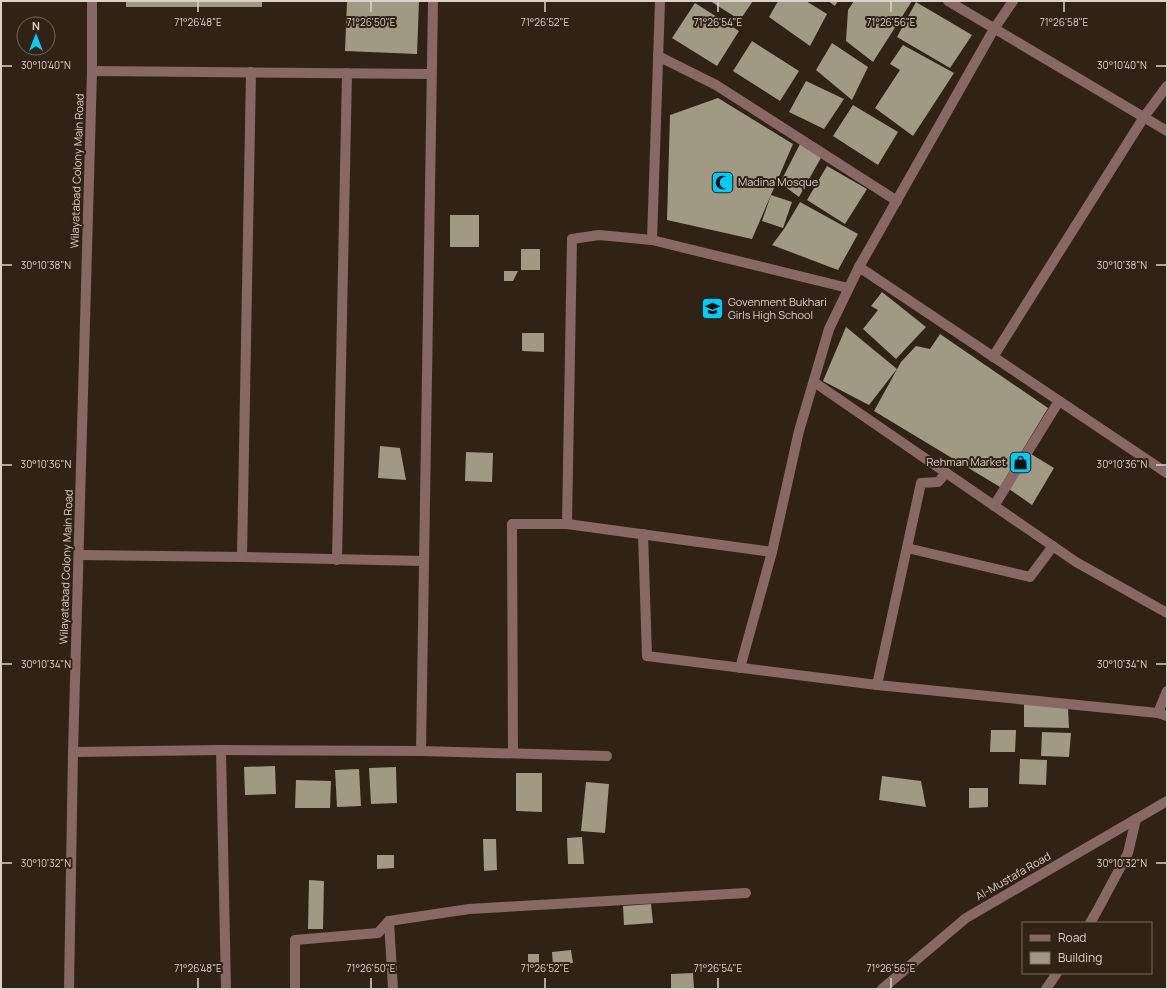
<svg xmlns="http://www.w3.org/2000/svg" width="1168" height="990" viewBox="0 0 1168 990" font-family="Manrope,sans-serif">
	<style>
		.building { fill: #a09983 }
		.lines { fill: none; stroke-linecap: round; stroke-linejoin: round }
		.minor { stroke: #886864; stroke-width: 10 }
		.ticks { fill: none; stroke: #dcd1ca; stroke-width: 1.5 }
		.labels { text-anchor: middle; stroke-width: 4; stroke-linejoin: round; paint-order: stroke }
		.street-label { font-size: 11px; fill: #dcd1ca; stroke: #312216 }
		.poi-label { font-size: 11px; fill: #dcd1ca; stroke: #312216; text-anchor: start }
		.ticks-label { font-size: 10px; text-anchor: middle; fill: #dcd1ca; stroke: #312216; stroke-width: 4; stroke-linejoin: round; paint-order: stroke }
	</style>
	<rect width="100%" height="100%" fill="#312216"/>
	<g class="building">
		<rect x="126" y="1" width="136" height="6"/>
		<polygon points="347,1 419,1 417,54 345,51"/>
		<polygon points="710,1 753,1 740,20"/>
		<polygon points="778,1 806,1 827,14 810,46 769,17"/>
		<polygon points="828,1 838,1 835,6"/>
		<polygon points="854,1 912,1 873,62 846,41 848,10"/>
		<polygon points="916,2 972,35 950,68 897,37"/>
		<polygon points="695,3 739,31 717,66 672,38"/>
		<polygon points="752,41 799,71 780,101 733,71"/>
		<polygon points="832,43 868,67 852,100 816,70"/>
		<polygon points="903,45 954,73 913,136 875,108 900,70 890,64"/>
		<polygon points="806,81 844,99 824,129 789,112"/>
		<polygon points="718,98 793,144 752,239 667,220 670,115"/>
		<polygon points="853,105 898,132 878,165 833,136"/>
		<polygon points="800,144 822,156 799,197 780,183"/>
		<polygon points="827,166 867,189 845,224 807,200"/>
		<polygon points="771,195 792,202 783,228 762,221"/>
		<polygon points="800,202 858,234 838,270 772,245 784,229"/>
		<rect x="450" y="215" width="29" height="32"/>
		<rect x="521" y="249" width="19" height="21"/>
		<polygon points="504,271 518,271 513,281 504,281"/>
		<polygon points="882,292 926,327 896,359 863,329 878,310 871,306"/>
		<polygon points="846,327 897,369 869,405 823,381"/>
		<polygon points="522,333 544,333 544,352 522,351"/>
		<polygon points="940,334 1048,408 1000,487 874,411 901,362 916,346 930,349"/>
		<polygon points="380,446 400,448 406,480 378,478"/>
		<polygon points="466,452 493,453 492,482 465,481"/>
		<polygon points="1031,454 1054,468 1032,505 1009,489"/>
		<polygon points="1024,704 1068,708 1069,728 1024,727"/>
		<polygon points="991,730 1016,730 1015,752 990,752"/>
		<polygon points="1042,732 1071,733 1069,757 1041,756"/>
		<polygon points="1020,759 1047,760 1046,785 1019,784"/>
		<polygon points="275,766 276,794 245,795 244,767"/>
		<polygon points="396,767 397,803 371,804 369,768"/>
		<polygon points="359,769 361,806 337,807 335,770"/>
		<polygon points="516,773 542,773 542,812 516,811"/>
		<polygon points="882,776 921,781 926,807 879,800"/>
		<polygon points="296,780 331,781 330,808 295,808"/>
		<polygon points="586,782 609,784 605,833 581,831"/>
		<polygon points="969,788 988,788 988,807 969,808"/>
		<polygon points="582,837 584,864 568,864 567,838"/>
		<polygon points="483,839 496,839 497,870 484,871"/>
		<polygon points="377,855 394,855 394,868 377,869"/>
		<polygon points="309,880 324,881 323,929 308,929"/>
		<polygon points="651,904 653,923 624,925 623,906"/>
		<polygon points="571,950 573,963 553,965 552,952"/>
		<rect x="528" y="954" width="11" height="13"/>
		<polygon points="693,973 694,989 671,989 671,974"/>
	</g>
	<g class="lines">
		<g class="minor">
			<polyline points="948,1 1167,131"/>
			<polyline points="658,56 716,85 897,201"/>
			<polyline points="92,71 431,74"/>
			<polyline points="652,240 660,1"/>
			<polyline points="859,267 1167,473"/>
			<polyline points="993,357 1144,117 1167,86"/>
			<polyline points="814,382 1076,562 1167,613"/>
			<polyline points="994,506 1059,401"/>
			<polyline points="567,524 572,239 599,235 652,240 848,288"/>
			<polyline points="643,534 647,656 877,685 1158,713 1167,716"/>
			<polyline points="907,548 1030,577 1053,546"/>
			<polyline points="79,555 242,557 423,561"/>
			<polyline points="242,557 251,72"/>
			<polyline points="337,560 347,73"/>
			<polyline points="740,668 772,552 799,431 829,329 859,267 994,29 1013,1"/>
			<polyline points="877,685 921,483 938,482 946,473"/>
			<polyline points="1158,713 1167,691"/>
			<polyline points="221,750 226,989"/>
			<polyline points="421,751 433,1"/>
			<polyline points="73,752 221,750 421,751 607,756"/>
			<polyline points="513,753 512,524 567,524 772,552"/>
			<polyline points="1090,923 1097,911 1128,853 1136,819"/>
			<polyline points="69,989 73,752 92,71 92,1"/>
			<polyline points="295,989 295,940 378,933 389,921"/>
			<polyline points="393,989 389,921 469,909 746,893"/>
			<polyline points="882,989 966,918 1167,801"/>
			<polyline points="1046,989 1057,973"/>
		</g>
	</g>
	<path class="ticks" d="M198,2V12M371,2V12M545,2V12M718,2V12M891,2V12M1064,2V12M2,66H12M1156,66H1166M2,265H12M1156,265H1166M2,465H12M1156,465H1166M2,664H12M1156,664H1166M2,863H12M1156,863H1166M198,978V988M371,978V988M545,978V988M718,978V988M891,978V988"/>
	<defs>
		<symbol id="mosque-square" viewBox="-11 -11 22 22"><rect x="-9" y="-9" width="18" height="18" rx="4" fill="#02cbf9" stroke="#312216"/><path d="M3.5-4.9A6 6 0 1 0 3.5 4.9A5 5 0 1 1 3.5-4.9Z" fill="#111"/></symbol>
		<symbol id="school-square" viewBox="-11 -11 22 22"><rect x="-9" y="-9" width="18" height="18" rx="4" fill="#02cbf9" stroke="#312216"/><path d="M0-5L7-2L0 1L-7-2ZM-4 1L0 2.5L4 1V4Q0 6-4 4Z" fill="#111"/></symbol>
		<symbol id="shop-square" viewBox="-11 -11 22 22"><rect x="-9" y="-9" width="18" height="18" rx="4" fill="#02cbf9" stroke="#312216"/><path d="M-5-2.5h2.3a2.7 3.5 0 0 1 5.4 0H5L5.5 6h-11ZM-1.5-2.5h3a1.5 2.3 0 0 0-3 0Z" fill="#111"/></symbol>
	</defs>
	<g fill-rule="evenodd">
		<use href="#mosque-square" x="710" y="170" width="25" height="25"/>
		<use href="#school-square" x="700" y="296" width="25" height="25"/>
		<use href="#shop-square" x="1008" y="450" width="25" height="25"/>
	</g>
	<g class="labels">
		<g class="street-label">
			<text transform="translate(77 171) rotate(-88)" y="4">Wilayatabad Colony Main Road</text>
			<text transform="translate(66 567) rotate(-88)" y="4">Wilayatabad Colony Main Road</text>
			<text transform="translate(1013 876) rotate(-30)" y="4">Al-Mustafa Road</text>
		</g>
		<g class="poi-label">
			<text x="738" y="186">Madina Mosque</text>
			<text x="728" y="306">Govenment Bukhari<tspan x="728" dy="13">Girls High School</tspan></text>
			<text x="1006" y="466" text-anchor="end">Rehman Market</text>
		</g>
	</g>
	<g class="ticks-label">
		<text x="198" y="26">71°26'48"E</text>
		<text x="371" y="26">71°26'50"E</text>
		<text x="545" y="26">71°26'52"E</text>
		<text x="718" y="26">71°26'54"E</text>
		<text x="891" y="26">71°26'56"E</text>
		<text x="1064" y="26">71°26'58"E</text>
		<text x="46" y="69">30°10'40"N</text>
		<text x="1122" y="69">30°10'40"N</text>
		<text x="46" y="269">30°10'38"N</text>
		<text x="1122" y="269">30°10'38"N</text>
		<text x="46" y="468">30°10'36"N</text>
		<text x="1122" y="468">30°10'36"N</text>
		<text x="46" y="668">30°10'34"N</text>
		<text x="1122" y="668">30°10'34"N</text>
		<text x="46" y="867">30°10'32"N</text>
		<text x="1122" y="867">30°10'32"N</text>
		<text x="198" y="972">71°26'48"E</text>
		<text x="371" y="972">71°26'50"E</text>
		<text x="545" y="972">71°26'52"E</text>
		<text x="718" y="972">71°26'54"E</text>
		<text x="891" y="972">71°26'56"E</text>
	</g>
	<rect width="1168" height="990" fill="none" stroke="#dcd1ca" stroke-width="4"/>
	<rect x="1022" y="922" width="130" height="52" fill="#312216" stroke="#75685e"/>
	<rect x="1030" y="935" width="20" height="6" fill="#886864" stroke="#75685e"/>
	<text x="1058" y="942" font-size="12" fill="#dcd1ca">Road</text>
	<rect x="1030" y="952" width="20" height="12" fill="#a09983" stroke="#75685e"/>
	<text x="1058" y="962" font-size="12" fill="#dcd1ca">Building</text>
	<g transform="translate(36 36)"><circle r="19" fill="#312216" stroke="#75685e"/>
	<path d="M0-3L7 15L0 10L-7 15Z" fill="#02cbf9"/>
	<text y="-6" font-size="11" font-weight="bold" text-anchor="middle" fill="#dcd1ca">N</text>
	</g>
</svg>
